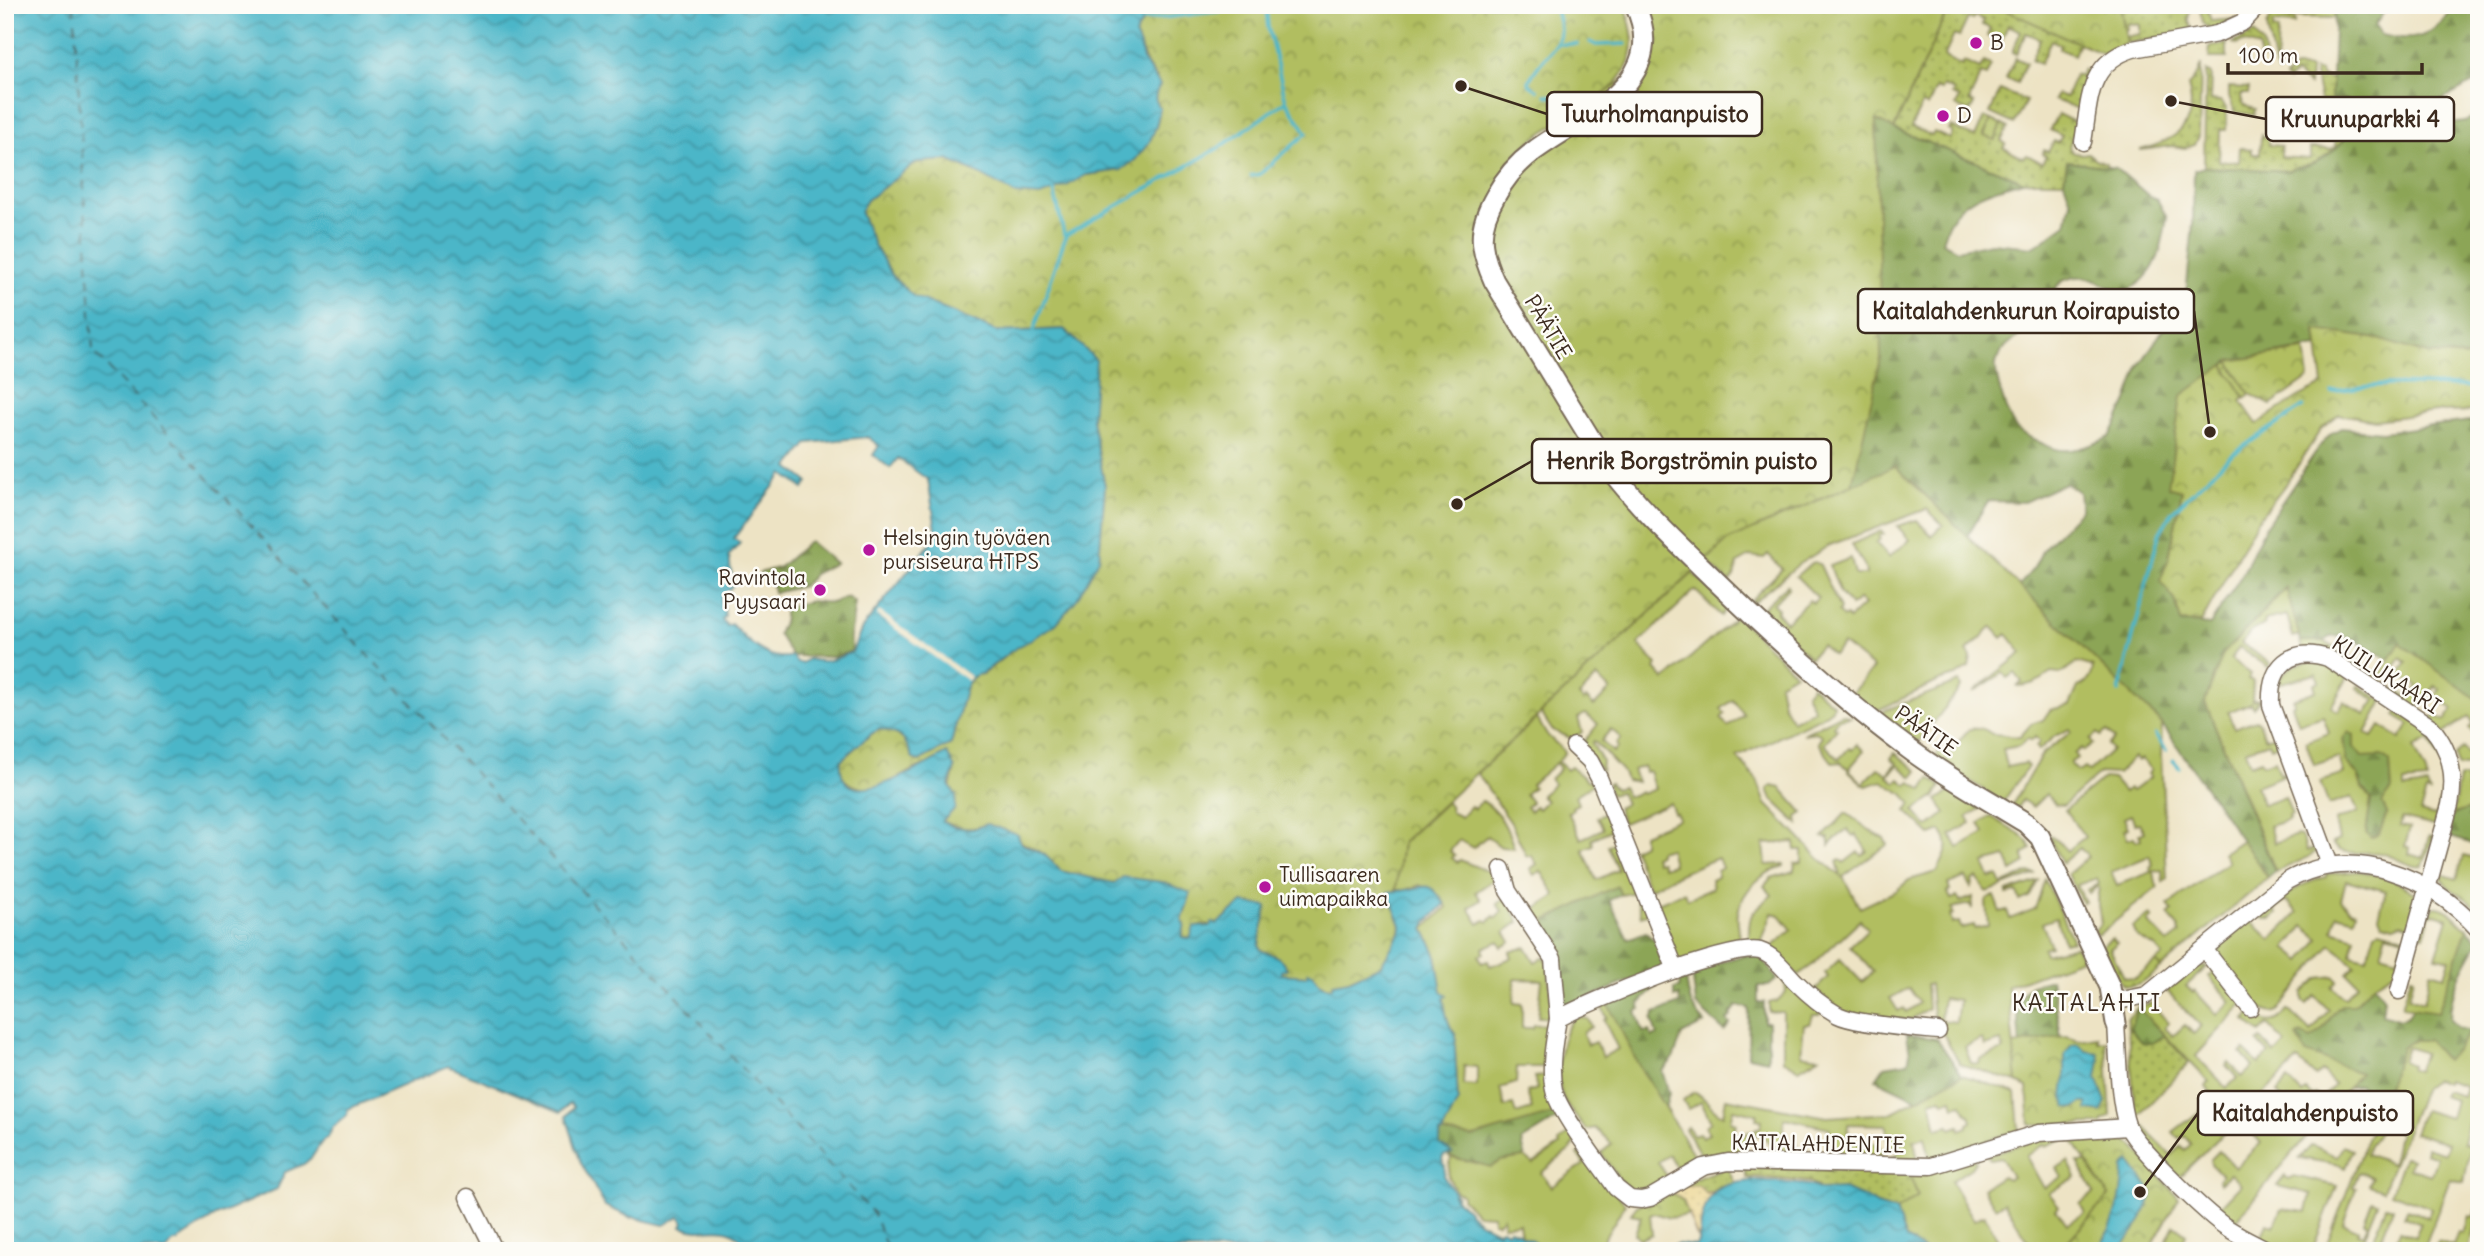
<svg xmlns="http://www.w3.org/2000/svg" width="2484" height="1256" viewBox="0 0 2484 1256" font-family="Delius,sans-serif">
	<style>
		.grass { fill: url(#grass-dots); stroke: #76743f; stroke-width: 2 }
		.forest { fill: url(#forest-firs); stroke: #64683a; stroke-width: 2 }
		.sand { fill: url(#sand-dots); stroke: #94825e; stroke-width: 2 }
		.park { fill: url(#park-crowns); stroke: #76743f; stroke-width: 2 }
		.garden { fill: #b1be60; stroke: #76743f; stroke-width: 2; fill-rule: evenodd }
		.water { fill: url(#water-waves); stroke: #437073; stroke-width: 2; fill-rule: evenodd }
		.pier { fill: #ede3c4 }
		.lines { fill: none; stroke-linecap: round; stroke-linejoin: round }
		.stream { stroke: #4bb6c8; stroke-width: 3.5 }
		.ferry { stroke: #415b5a; stroke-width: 2; stroke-dasharray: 9 7; stroke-linecap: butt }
		.minor-casing { stroke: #796b58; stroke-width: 19 }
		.tertiary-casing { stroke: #796b58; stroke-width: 23 }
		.minor { stroke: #fff; stroke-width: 16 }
		.tertiary { stroke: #fff; stroke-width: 19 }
		.poi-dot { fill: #b5179e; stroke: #fdfcf7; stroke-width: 2.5 }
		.labels { text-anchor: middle; stroke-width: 5; stroke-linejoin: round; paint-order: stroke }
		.poi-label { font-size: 21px; fill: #3b2a1e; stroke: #fdfcf7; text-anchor: start }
		.street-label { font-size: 21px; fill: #3b2a1e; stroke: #fdfcf7 }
		.neighbourhood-label { font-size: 23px; letter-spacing: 2px; fill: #3b2a1e; stroke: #fdfcf7 }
		.leader { fill: none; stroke: #3b2a1e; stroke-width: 2.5 }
		.callout-dot { fill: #3b2a1e; stroke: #fdfcf7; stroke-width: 2.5 }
		.callout { fill: #fdfcf7; stroke: #3b2a1e; stroke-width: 2.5 }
		.callout-label { font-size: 23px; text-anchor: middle; font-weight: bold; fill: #3b2a1e }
	</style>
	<defs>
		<pattern id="grass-dots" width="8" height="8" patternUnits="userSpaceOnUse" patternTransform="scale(1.75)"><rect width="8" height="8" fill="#b1be60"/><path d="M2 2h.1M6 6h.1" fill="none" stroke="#919b4f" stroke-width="1.8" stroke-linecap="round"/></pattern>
		<pattern id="forest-firs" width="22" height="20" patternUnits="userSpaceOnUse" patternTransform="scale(1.75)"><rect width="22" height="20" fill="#8ca556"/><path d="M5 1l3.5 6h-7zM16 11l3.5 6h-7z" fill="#748747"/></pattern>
		<pattern id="sand-dots" width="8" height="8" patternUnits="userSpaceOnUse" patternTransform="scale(1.75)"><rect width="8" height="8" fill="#eeda9e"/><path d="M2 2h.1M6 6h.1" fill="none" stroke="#cdbb88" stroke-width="1.8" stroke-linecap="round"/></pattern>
		<pattern id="park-crowns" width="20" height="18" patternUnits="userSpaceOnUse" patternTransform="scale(1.75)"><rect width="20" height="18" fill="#b1be60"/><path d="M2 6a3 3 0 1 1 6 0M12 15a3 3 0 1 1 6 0" fill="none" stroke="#919b4f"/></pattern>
		<pattern id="water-waves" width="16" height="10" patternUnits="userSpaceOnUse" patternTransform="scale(1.75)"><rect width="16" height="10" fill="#4bb6c8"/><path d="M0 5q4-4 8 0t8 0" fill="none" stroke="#4094a2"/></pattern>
	</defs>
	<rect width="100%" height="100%" fill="#fdfcf7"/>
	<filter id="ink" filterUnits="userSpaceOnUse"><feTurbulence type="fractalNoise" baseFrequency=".0143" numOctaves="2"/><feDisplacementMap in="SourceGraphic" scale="14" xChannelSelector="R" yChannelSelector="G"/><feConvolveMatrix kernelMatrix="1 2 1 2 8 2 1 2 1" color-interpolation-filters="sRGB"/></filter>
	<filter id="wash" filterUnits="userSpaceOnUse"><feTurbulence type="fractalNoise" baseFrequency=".00686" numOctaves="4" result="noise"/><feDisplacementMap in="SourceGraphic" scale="28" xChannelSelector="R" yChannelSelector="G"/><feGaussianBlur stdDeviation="1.57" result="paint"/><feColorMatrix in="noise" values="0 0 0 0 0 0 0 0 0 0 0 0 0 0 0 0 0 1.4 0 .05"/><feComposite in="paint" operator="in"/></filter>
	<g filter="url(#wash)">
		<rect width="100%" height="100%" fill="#ede3c4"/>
		<g class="grass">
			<polygon points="1950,5 1994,5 2079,43 2074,55 2059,49 2060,44 2051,40 2040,64 2031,60 2040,39 2026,33 2016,54 2012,52 2021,31 2008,25 2001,42 1987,36 1990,28 1982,25 1984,20 1974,16 1972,20 1968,18 1959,37 1954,35 1944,57 1962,66 1964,62 1980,69 1984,62 1991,65 1986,76 1981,74 1969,101 1974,104 1970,112 1956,106 1960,98 1952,95 1954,91 1943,86 1941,90 1936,88 1928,106 1922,104 1911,127 1932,136 1934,132 1950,139 1953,132 1949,130 1951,127 1975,137 1984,117 1991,120 1984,135 1995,140 2002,124 2008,128 2001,141 2006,144 2004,148 2023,158 2027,155 2042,163 2046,156 2042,154 2044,150 2048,152 2054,141 2058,143 2062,136 2050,130 2058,114 2078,124 2069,146 2071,151 2082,154 2088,153 2095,159 2106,163 2107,167 2068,161 2064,181 2023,181 1894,129"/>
			<polygon points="2120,5 2163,5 2171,7 2173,5 2191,5 2188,19 2194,33 2127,43 2126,37 2140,34 2140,25 2129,23 2125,33"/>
			<polygon points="2199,5 2206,5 2211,21 2238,19 2211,30 2203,24"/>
			<polygon points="2276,6 2335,9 2335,18 2288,17 2285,18 2295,20 2295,24 2273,23 2273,29 2278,30 2276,64 2289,66 2278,73 2274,64 2267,26"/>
			<polygon points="2254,33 2263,45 2265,59 2259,58 2259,47 2243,42 2237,45 2233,43"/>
			<polygon points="2227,44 2227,58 2209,58 2210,47"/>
			<polygon points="2015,58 2026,63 2017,83 2006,79"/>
			<path d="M2201,65L2199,136L2195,145L2185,148L2172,146L2140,150C2174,141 2200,126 2188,86L2198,73Z"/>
			<polygon points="2294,68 2310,69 2309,85 2295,74 2288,81 2285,78"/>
			<polygon points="2083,69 2091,74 2084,111 2054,100 2057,94 2066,97 2075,74 2080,76"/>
			<path d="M2314,70L2321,72L2322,76L2332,79L2331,98L2347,100L2345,139C2335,150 2321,161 2306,166C2298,168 2295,166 2289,171L2204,167L2206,71L2211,74L2210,100L2220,101L2227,109L2226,130H2220L2219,161L2239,162L2240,148L2252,149V154H2260L2261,135L2267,138L2269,145L2281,146V157L2310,159V148L2330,149L2335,146L2337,102L2320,101Z"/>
			<path d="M2229,87L2249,88L2248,94H2241C2241,104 2245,107 2255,109L2254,115L2235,112L2229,96Z"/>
			<polygon points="2000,90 2026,101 2014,124 1990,113"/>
			<polygon points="2229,361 2250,394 2245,398 2224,365"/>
			<polygon points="2300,641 2324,641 2369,671 2382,673 2376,682 2302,649"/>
			<path d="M2112,938L2117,943L2110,949L2124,977L2134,979L2156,962L2161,968C2149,978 2138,990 2123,985L2114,973L2101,946Z"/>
			<polygon points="2138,1007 2189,1063 2136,1118 2127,1019"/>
			<polygon points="1744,1166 1909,1173 1918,1196 1896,1211 1877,1205 1864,1197 1822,1190 1809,1182 1757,1177 1747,1178"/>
			<polygon points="1727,1167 1735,1184 1721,1187 1707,1195 1681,1184"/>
		</g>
		<g class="forest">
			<path d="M1647,5H1950L1894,129L2023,181C1997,188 1964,196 1950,221C1946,227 1944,235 1942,242L1957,250L1991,243L2034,247L2066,224L2071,202L2064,181L2067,161L2116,168L2149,196L2157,199L2167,218C2162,243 2160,268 2138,284C2110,304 2098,266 2065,280C2050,286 2047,312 2036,324C2027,333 2010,339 2003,350C2000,353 1997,360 1996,364C1994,376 2008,421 2017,429C2024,436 2036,440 2045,445C2065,457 2091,446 2110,437L2127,401L2139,366L2186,295L2193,224L2194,170L2204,167L2289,171C2295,166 2298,167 2306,166C2321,161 2335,150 2345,139L2347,100L2331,99L2335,9L2276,5H2393L2384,12L2375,25L2382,35C2422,45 2432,33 2458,5H2479V83L2471,84L2425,109L2418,120L2425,127L2465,121L2479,115V358L2427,354L2378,339L2316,331L2318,347L2229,361L2224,365L2182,491L2169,558L2161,581L2175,600L2181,622L2210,625L2243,573L2265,527L2319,447L2332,433L2341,428L2382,432L2479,420V701L2400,644L2390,660L2356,641L2342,636L2331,637L2324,641H2300L2285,588L2223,654L2205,702L2275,872L2268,878L2162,724L2019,586L2034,568L2043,549L2081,510L2079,492L2065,483L2024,502L1988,501L1967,536L1895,466L1706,561L1647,63L1653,28Z"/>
			<polygon points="809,541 835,563 814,574 803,586 774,593 773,587 759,573 780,567"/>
			<polygon points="847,597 855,603 850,639 852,651 834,657 792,656 778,634 784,620 784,608 811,601 832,603"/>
			<polygon points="2349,731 2372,755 2382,756 2390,762 2392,790 2383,803 2387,813 2379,835 2371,838 2366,833 2371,799 2362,788 2358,775 2346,762 2343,739"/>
			<polygon points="2479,807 2479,846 2447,836 2453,814"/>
			<polygon points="1615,879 1621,895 1609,900 1628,939 1646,932 1664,949 1666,966 1573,1004 1566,1004 1563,1001 1534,919 1592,887"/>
			<path d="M2467,928L2479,941C2463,968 2450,989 2450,1020L2458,1028L2471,1031L2446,1061L2427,1040L2403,1046L2388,1118L2377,1109L2374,1097L2359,1085L2346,1087L2303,1059L2295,1042L2299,1033L2311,1038C2329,1028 2327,1018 2341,1005H2353L2374,984L2384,998L2382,1014L2400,1020L2408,1016L2413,1008L2438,1012Z"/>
			<polygon points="1744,955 1760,956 1777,979 1769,986 1758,986 1758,1002 1764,1002 1764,1022 1768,1022 1768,1060 1748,1056 1749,1008 1737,1006 1730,1014 1731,1016 1727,1020 1730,1024 1724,1031 1696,1005 1692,971"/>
			<path d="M1686,977C1688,998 1691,1009 1705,1023L1682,1035L1673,1059L1662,1071L1669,1093L1665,1109L1644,1111L1607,1002L1653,982L1655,987L1639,1004L1641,1009L1636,1011L1643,1032L1649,1031L1652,1037L1657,1035L1652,1020L1655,1013L1680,1004L1679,996L1674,998V989L1679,988L1680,978Z"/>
			<path d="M2051,979L2061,1037L2020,1044C2019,1027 2012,997 2030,986C2036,983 2045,981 2051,979Z"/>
			<polygon points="2141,1010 2164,1035 2152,1043 2143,1043 2130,1029 2136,1012"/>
			<polygon points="1907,1034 1937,1039 1962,1075 1962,1091 1923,1102 1876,1079 1885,1066 1908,1062 1910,1054"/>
			<polygon points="1544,1090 1562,1116 1522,1141 1525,1157 1501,1161 1491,1167 1451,1157 1449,1156 1451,1154 1440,1144 1440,1132 1537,1112"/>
		</g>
		<polygon class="sand" points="1681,1184 1699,1186 1707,1194 1712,1192 1701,1220 1699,1242 1683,1201 1672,1193"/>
		<g class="park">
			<path d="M1128,5H1626C1628,17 1633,31 1633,43C1632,92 1572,112 1539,135C1527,143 1517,153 1507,164L1647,63L1653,28L1647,5H1950L1894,129L1876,120L1881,358L1852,485L1727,541L1402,842L1396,890L1388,893L1401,925L1399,936L1381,965L1349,980L1333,983L1332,987L1321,985L1313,973H1308L1307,976L1281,974L1267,953L1261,950L1259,945L1266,907L1243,903L1217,924L1200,926L1190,939L1182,937L1185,924L1182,922L1190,893L1100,881L1060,871L1044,854L987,824C971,831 958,829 942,821L955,768C946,768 930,763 922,766C899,774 877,798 850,784C840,778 840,771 841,760L871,734L881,729C902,734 906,739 913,759L918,761L951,744L966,686C970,679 974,674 983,674L1010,652L1099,559L1105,486L1092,420L1095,360L1064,329L998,332L912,296L894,278L874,245L860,211L867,200L917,162L948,160L981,175L1068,185L1086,175L1121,170L1156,127L1160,109L1155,99L1157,78C1142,63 1144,52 1135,35L1143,20Z"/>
			<polygon points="1994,5 2120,5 2127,43 2105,55"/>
			<polygon points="1991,120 2002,124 1995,140 1984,136"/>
			<polygon points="2316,330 2378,339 2427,354 2479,358 2479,411 2436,412 2375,420 2339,414 2321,429 2288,481 2257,521 2201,623 2181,622 2175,600 2160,581 2169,558 2182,491 2168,487 2181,396 2224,365 2245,398 2241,401 2257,424 2298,397 2323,385"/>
			<polygon points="2305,350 2309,378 2271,405 2250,394 2229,361"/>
			<polygon points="2066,1036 2078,1040 2098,1037 2098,1042 2106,1041 2111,1116 2103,1121 2102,1124 2030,1125 2027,1087 2017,1082 2013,1045"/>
			<polygon points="2069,1135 2122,1137 2132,1145 2179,1198 2149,1251 2059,1251 2109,1196"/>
			<polygon points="1672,1193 1683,1201 1688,1215 1669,1218 1654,1213 1650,1215 1652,1234 1640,1239 1635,1234 1641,1216 1631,1214 1636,1206"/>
		</g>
		<g class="garden">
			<path d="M1895,466L2162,724L2161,756L2167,879L2163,882L2162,870L2154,871L2156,884L2158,887L2098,935L2094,931L2101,923L2097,899L2099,888L2098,886L2089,893L2087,890L2099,884L2097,878L2077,885L2085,902L2082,903L2068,874L2088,857L2080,848L2062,863L2048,835L2058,841L2067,851L2085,837L2065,810L2104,778L2113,779L2124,792L2129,788L2132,791L2151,777L2148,774L2151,770L2142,759L2138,761L2134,757L2117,774L2100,773L2064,805L2055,804L2046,794L2033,807L2022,800L2016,810L2011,807L2042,754L2071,732L2069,729L2055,736L2039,750L2036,746L2040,742L2035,737L2031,741L2028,738L2019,746L2003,749L2007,767L2025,763L2028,766L2003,802L1934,758L1939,751L1949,757C1961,740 1968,716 1992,734C2002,734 2010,737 2020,737L2031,724L2043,720L2050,710L2070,705L2078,687C2088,683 2092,678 2093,667L2078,662L2060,674L2051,673C2042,680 2030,686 2018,686L2022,682L2015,673L2007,678L2003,673L1973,692L2022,653L2007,634L2002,638L1992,627L1967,651L1971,657L1969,667L1956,676L1941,680L1874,712L1851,694L1873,668L1843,644L1833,655L1821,645L1810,658L1760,610L1787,585L1789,587L1773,604L1778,609L1776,612L1786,622L1809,600L1813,603L1818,598L1796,576L1812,563L1816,562L1820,565L1840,609L1838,612L1843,618L1846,616L1849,619L1864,605L1859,599L1851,606L1840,593L1830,566L1851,558L1855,575H1866C1866,562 1856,556 1852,544L1881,531L1884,534L1879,536L1880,539L1876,543L1889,557L1910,540L1897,526L1917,520L1932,536L1943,525L1927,509L1830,545L1799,564L1752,603L1750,601L1782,569L1768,554L1764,558L1750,556L1738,563L1734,576L1729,582L1706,561L1727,541ZM2107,731L2114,739L2108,745L2112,750L2089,771L2085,768L2081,771H2077L2070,763L2077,758L2074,754L2081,748L2084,751L2093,744L2090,740L2097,733L2101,736ZM2131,815L2135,824L2139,823L2144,832L2139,834L2141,839L2136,841L2134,837L2128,839L2124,830L2128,828L2124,818ZM2149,856L2153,865L2150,867L2152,872L2117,885L2111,872Z"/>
			<path d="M1693,573L1727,607L1721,616L1695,590L1638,644L1657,665L1655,669L1665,680L1737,616L1795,673L1779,683L1783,704L1792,721L1814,710L1806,693L1812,686L1833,704L1832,709L1820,718L1737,757L1757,780L1766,804L1820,859L1841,876L1837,861L1840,859L1844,863L1858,852L1862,855L1867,851L1856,834L1853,836L1847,829L1829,845V838L1823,837L1846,813L1875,834L1884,838L1887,845L1843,877L1860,908L1896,891L1909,880L1937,872C1944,857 1954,846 1941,831L1931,835L1906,811L1912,804L1903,794L1882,781L1866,786L1841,762L1833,763L1818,743L1822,736L1816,732L1803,734L1842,714L1850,717L1839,719L1833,726L1837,729L1824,744L1839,759L1849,748L1852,750L1857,744L1864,751L1848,770L1863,784L1878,768L1888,774L1897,763L1891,758L1895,753L1918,771L1913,777L1898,765L1888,776L1896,783L1900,779L1907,785L1911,782L1923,790L1930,778L1941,786L1935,797L1914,811L1928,827L1946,813L1937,800L1951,791L1980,809L1967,817L1971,823L1951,835L1958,848L1985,833L1980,823L1990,816L2020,834L2027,840L2031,849L2023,854L2026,863L2012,871L2006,857L1984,863L1990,878L1998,876L2002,885L2028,873L2036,874L1987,892L1977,878L1972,880L1973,884L1971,887L1966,877L1948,884L1950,890L1947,891L1951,899L1957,897L1960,902L1973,897L1972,909L1970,904L1952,908L1953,914L1950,915L1952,924L1959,922L1961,928L1974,925L1975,929L1988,926L1986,902L1987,899L1994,896L2000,912L2007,910L2010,919L2035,909L2045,879L2073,941L2064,943L2056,918L2042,923L2051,946L2043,948L2045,954L2076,946L2082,959L2008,986L2017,1082L1960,1064L1933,1015L1930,984L1926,985L1928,1008L1906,1023L1843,1013L1815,990L1828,977L1825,973L1840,959L1862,982L1873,972L1850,946L1868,929L1860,920L1811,966L1798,975L1769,949L1792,930L1780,915L1772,913L1760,946L1749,943C1748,912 1750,915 1772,895L1764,886L1771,878L1795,871V863L1802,862V850H1796L1795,842L1764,844L1766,865L1784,864V866C1763,872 1743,889 1738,912C1736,922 1741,935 1740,946L1683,963L1677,959L1655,904L1684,892L1687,899L1713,888L1711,880L1717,877V871L1722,868L1718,858C1694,867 1672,877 1649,889L1633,849L1643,844V834L1679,819L1676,813H1674L1670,803L1623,823L1617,808L1625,804L1620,792L1611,795L1607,784L1610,783L1615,789L1622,787L1627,797L1641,792L1642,794L1655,789L1649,771L1645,772L1643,766L1633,770L1637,782L1626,780L1622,771L1594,741L1592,743L1602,761L1601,771L1582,744L1598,724L1585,714L1578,718L1582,732L1573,739L1552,730L1541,713ZM1597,677L1610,690L1594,706L1586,698L1584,701L1579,696ZM1733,700L1744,715L1728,727L1721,718L1725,714L1721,709ZM1611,729L1621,738L1616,744L1618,747L1613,752L1601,741ZM1669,848L1673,864L1663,867L1661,861L1656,862L1654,856L1659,854L1658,851ZM1909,988L1919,1003L1906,1012L1904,1008L1898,1011L1890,998ZM1943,998L1959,1000L1956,1022L1940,1020ZM1982,1039L1985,1046L2001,1041L2004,1050L1980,1059L1979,1064L1971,1063L1965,1047Z"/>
			<polygon points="2286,588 2299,635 2293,637 2287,615 2264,620 2265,624 2251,632 2241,643 2271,664 2268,667 2239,647 2231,659 2251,674 2248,679 2253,681 2252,700 2260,699 2253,707 2251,703 2228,712 2234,728 2256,720 2259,721 2265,738 2275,735 2279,744 2271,747 2269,742 2245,750 2250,764 2261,760 2263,764 2275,760 2280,774 2287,772 2284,763 2289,773 2256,786 2263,805 2285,797 2292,815 2288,816 2289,820 2269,826 2274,843 2297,835 2301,836 2307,851 2314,849 2308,832 2311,830 2318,850 2309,857 2276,872 2205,702 2223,654"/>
			<polygon points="2400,643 2479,701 2479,741 2469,728 2474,724 2469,716 2443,734 2431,720 2435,715 2445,721 2453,709 2435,697 2440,689 2435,686 2415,710 2391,693 2394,688 2410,698 2418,686 2399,674 2407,663 2401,658 2381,686 2376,682"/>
			<path d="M2320,660L2348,677L2331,707L2338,711L2344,701L2365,715L2375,700L2358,688L2359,685L2383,701L2366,733L2373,737L2380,726L2400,739L2409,725L2395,716L2398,711L2426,730L2443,759L2440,761L2429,740L2414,748L2426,773L2427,781L2404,783V789L2427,786L2430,793L2426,792L2420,812L2435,816L2445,789L2438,827L2402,818L2400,826L2410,828L2405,846L2410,848L2409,854L2423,858L2429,836L2433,837L2423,866C2410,869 2394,855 2380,853C2364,850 2342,859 2332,843L2339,840L2335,821L2358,812L2352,797L2329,805L2320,782L2344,774L2339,757L2314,765L2306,742L2329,733L2323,716L2299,724L2292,705L2294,704L2293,699L2316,691L2314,684L2319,681L2316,674L2277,684C2286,664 2300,663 2320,660ZM2349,732L2354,736V747L2362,757L2382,756L2390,762L2392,790L2382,803L2387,813L2379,835L2371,838L2366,833L2371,799L2362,788L2358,775L2346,762L2343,739Z"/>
			<polygon points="1959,682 1961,687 1920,740 1913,744 1878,716 1886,710"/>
			<path d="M1537,718L1546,734L1565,752L1558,762L1567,770L1571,767L1588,781L1591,779L1593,784L1575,796L1578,804L1572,807L1573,810L1568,812L1581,839L1603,829L1597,817L1606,813L1613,829L1592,839L1593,845L1583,849L1596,880L1618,870L1608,846L1618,841L1649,913L1641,916L1635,892L1621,895L1617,886L1538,924L1532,915L1536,909L1556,896L1541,871L1534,875L1530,869L1537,864L1531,855L1527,857L1511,823L1477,773ZM1556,763L1560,769L1550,779L1554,784L1541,795L1546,801L1538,809L1535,806L1530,811L1526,807L1531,802L1525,794L1533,787L1531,784Z"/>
			<polygon points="2479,746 2479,763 2458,767 2455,755 2463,748 2468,754"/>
			<polygon points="2459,778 2465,778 2469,796 2479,794 2479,807 2453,814"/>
			<polygon points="1772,786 1781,788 1803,813 1797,817 1798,824 1772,799 1768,789"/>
			<path d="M1482,801C1500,810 1508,830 1514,848L1501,847L1487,836L1473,848L1459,840L1450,851L1455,855L1452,858L1457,862L1460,860L1489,872L1491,871L1496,878L1476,892L1481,900L1469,908L1479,924L1485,920L1488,922L1494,916L1496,918L1502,911L1497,904L1507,897L1519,922L1505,932L1511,942L1502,947L1499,941L1483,948L1484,953L1479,955L1482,963L1488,961L1490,966L1512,958L1510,952L1526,947L1535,962L1543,957L1548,961L1552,1017H1538L1542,980L1515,979L1514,1003L1522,1004V1028H1533L1534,1025L1551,1024L1547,1067H1517L1516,1083L1500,1088L1505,1107L1513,1105L1516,1114L1532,1109L1527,1092L1537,1089L1534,1077L1548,1076L1560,1112L1473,1137L1442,1133L1458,1100L1455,1048L1456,1035C1441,1019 1441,977 1436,955C1433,945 1428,937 1424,929L1447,907L1440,896L1420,885L1405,890H1396L1402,843L1446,802L1450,805L1451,812L1461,817L1471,806L1474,809ZM1464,1066L1477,1067V1086L1463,1085Z"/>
			<polygon points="2242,840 2268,878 2161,968 2156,962 2163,956 2155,947 2137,937 2133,927 2150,915 2153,918 2148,922 2168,943 2180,934 2178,930 2179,928 2168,915 2173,911 2168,905 2228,862 2223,853"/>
			<path d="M2443,850L2447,852L2441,874L2457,879L2464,855L2479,859V899L2476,907C2451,884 2433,890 2443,850Z"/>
			<path d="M2361,871L2391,879L2415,893L2417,897L2411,926L2402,923L2395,926L2382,923L2379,916L2386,891L2346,880L2341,900L2351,909L2357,911L2355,919L2337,914L2333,930L2355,937L2351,954L2367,958L2375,932L2380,930L2408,937L2398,969L2374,984L2353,1005H2341C2327,1018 2328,1028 2311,1039L2300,1034L2297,1037L2306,1053L2360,1073L2232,1225L2202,1197L2204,1193L2221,1206L2241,1185L2230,1174L2220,1183L2218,1180L2222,1175L2211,1164L2210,1160L2219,1151L2235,1168L2261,1143L2245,1125L2257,1112L2273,1129L2277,1126L2283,1132L2298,1117L2277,1093L2288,1080L2302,1094L2306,1090L2312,1096L2315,1094L2321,1099L2335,1085L2322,1071L2316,1077L2298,1060L2179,1177L2139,1132L2144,1127L2171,1155L2181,1146L2185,1150L2191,1144L2184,1136L2179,1139L2173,1132L2203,1109L2211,1117L2222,1106L2206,1087L2209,1082L2138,1007L2151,1003L2169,1023L2165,1028L2173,1036L2185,1025L2194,1034L2201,1026L2167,991L2198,966L2207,967L2186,986L2193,993L2195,991L2217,1015L2231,1002L2208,976L2215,970L2243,1004L2196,1056L2227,1088L2237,1078L2226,1065L2229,1062L2242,1077L2253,1067L2241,1053L2244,1050L2259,1064L2269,1054L2258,1042L2261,1039L2275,1054L2286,1044L2268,1025L2260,1033L2245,1020L2251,1013C2267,1024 2275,1026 2288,1010L2311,1032L2329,1010L2315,996L2307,1004L2303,1000V993L2319,978L2334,976L2338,980L2332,987L2345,998L2358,984L2347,973L2355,965L2331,944L2278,1011L2272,1013L2260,1009L2251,996L2219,959L2221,943L2250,920L2271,940L2298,913L2286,900L2274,911L2277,914L2271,919H2265L2261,915C2282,898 2300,883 2326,877V874ZM2304,926L2319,939L2302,961L2286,948ZM2387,933L2404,938L2398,958L2381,953Z"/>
			<polygon points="2038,881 2029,897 2020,901 2017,892 2007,894 2007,892"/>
			<path d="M2434,907C2448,906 2457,920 2467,929L2438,1012L2402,1007L2411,976L2414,977L2409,997L2424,1002L2431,972L2445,976L2450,959L2436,957L2448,918L2431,913L2424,936L2421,935L2427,915Z"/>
			<polygon points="1777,969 1822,1010 1819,1015 1813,1015 1810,1024 1804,1024 1801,1054 1819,1057 1799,1069 1783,1060 1783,1012 1769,1012 1769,1003 1777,1001 1786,992 1785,982"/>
			<path d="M1607,1002L1638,1064L1698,1162L1679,1172L1669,1155L1658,1162L1668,1178C1625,1203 1627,1188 1601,1153L1612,1144L1595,1128L1586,1130C1579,1120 1568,1109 1563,1097C1554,1077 1559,1032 1576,1017L1588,1019L1592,1027L1584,1031L1583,1034L1588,1045L1595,1042L1603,1057L1618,1049L1604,1020L1607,1018L1601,1005Z"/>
			<path d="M2471,1031L2479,1040V1045L2470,1053L2479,1063V1122L2469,1119L2463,1143L2471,1146L2464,1182L2450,1179L2423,1251H2369L2386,1206L2393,1208L2380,1241L2393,1246L2400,1231L2415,1237L2421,1223L2404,1216L2407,1209L2428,1217L2431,1208L2391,1193L2404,1157L2412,1159L2409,1168L2431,1175L2437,1157L2425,1153L2426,1147L2445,1153L2448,1143L2414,1133L2423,1110L2450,1118L2455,1100L2442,1096L2444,1091L2463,1096L2466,1086L2447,1080L2446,1083L2434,1079L2424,1087L2383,1190L2369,1185L2372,1177L2359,1172L2353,1187L2356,1188L2343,1223L2359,1230L2357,1233L2363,1235L2368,1224L2364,1222L2372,1201L2378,1203L2359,1251L2329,1249L2324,1251L2403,1046L2414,1040H2428L2446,1061ZM2407,1047L2424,1053L2417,1071L2410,1069L2411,1065L2402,1061ZM2382,1125L2399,1132C2395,1143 2396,1153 2391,1164L2366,1154C2370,1143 2378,1137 2382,1125Z"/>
			<path d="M1962,1075L2016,1093L2019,1130L1930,1159L1925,1137L1914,1140L1918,1160L1891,1159L1903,1148L1900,1145L1893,1149L1887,1137V1125L1848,1124L1847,1143H1874L1880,1147L1882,1159L1840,1157L1836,1146L1828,1140L1830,1128L1784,1118L1782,1143L1797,1144V1151L1828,1155V1157L1778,1156C1773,1145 1766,1136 1755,1134L1753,1140L1744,1141V1155H1714L1704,1160L1685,1129L1688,1127L1693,1135L1699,1133L1702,1137L1709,1134L1705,1126L1711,1122L1701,1102L1688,1109L1683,1100L1695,1092C1707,1098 1711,1111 1723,1115L1726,1098L1827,1117L1891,1113ZM1942,1098L1944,1101L1952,1099L1954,1106L1962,1104L1968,1115H1970L1972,1122L1968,1124V1127L1960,1130L1959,1126L1951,1129L1949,1126L1937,1129L1931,1101ZM1733,1109L1757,1114L1756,1119L1762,1120L1760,1128H1756L1755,1132L1748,1131L1747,1135L1734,1133L1736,1123L1730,1121Z"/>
			<polygon points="1572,1131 1578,1139 1571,1149 1541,1173 1552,1187 1584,1164 1578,1155 1585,1150 1625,1204 1597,1251 1543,1251 1532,1240 1521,1236 1519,1223 1503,1225 1503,1217 1497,1223 1493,1222 1493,1215 1477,1214 1462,1198 1462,1194 1456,1192 1448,1176 1451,1157 1491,1167 1501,1161 1525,1157 1533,1164 1560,1145 1559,1142"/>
			<polygon points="2044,1137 2064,1138 2046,1146 2044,1144 2026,1156 2044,1188 2062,1177 2057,1168 2068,1161 2076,1177 2049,1193 2059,1206 2056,1209 2067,1224 2085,1213 2080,1204 2094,1193 2078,1162 2086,1162 2109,1196 2059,1251 2012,1251 2028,1241 2004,1202 1995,1207 1983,1188 2002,1176 2008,1179 2012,1177 2001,1157 1990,1159 1987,1155"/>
			<polygon points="2312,1145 2337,1157 2343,1146 2352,1150 2345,1168 2341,1165 2300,1158"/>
			<polygon points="1974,1159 1975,1162 1971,1168 1951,1181 1974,1220 1984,1215 2006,1251 1925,1251 1906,1239 1896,1211 1918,1196 1909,1173"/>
			<polygon points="2285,1176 2288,1179 2294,1176 2337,1186 2312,1251 2286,1251 2261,1239 2267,1223 2274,1226 2282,1209 2307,1212 2311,1194 2277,1186"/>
			<polygon points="2476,1209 2479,1210 2468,1251 2434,1251 2438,1241 2453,1246 2458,1232 2463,1233 2469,1216 2474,1217"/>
			<polygon points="2174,1225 2186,1234 2179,1251 2164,1246"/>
		</g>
		<g class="water">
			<path d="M5,5H822L824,8L834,10L837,5H1128L1143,20L1135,35L1140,46L1143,60L1160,85C1155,93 1153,100 1160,108L1156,127L1149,143L1135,160L1121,170L1086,175L1068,185L1040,196L1015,194L981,175L948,160L917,162L867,200L860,211L874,245L894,278L913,296L998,332L1064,329L1096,360L1092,420L1105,486L1099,559L1077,599L1056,624L1010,652L982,674C974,674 970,679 966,686L951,744L919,761L913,759C906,739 902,734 880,729L871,734L841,760C836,822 926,764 947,753L955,768L949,785L956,795L955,809L942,821L954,827L973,829L987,824L1017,834L1022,844L1044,854L1061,871L1114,883L1123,877L1163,882L1191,893L1182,921L1185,924L1182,937L1190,939L1194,927L1210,926L1212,922L1217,924L1243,903L1267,906L1259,945L1261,950C1273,956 1281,955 1287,969L1281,971V974L1306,976L1308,972L1313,973C1318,982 1321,987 1332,987L1333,983L1349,980L1381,965L1401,931V925L1388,892C1394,891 1400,891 1406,890C1428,886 1430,881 1445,904L1427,922L1424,929L1435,951L1442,991L1447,995L1444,998C1445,1011 1447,1025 1456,1035L1455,1049L1458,1101L1442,1133H1440V1144L1452,1153L1443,1156L1442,1160L1445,1166L1444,1177L1457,1197L1452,1194L1455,1198L1479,1222L1497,1231L1502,1229L1507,1232L1510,1229L1519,1233L1521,1236L1532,1240L1543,1251H750C726,1213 712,1239 682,1226L684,1222L680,1216L664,1225L643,1220L633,1216L632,1218L605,1206L581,1163L566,1116L574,1107L570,1103L561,1112L448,1066L348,1109L347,1115L332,1128L329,1136L321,1143L312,1157L304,1164L285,1172L277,1189L216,1216L179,1240V1242H173L166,1251H5ZM868,437L879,446L873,455L890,468L898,458L928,480L937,535L862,628L852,652C836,659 827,664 808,659L802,663L797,662L792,656C768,663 746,640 731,624L727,626L722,620L725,617L724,607L721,603L722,595C743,583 728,576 730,560L728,557L740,543L734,538L783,474L804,489L808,482L789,467L808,443Z"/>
			<polygon points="2079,1044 2086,1051 2098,1053 2100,1059 2097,1078 2106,1102 2101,1112 2087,1110 2087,1103 2082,1103 2075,1108 2067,1107 2063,1097 2065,1080 2065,1054 2072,1045"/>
			<path d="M2129,1161L2153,1193L2141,1221L2119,1251H2097C2116,1225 2123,1197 2123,1166Z"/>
			<path d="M1759,1180L1808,1185L1822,1190L1843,1189L1864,1197L1877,1205L1896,1211L1906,1239L1925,1251H1664L1677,1244L1696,1246C1702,1236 1699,1229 1702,1219C1710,1183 1726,1184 1759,1180Z"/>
		</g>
		<polygon class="pier" points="879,611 971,677 968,681 876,615"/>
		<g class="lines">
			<g class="stream">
				<polyline points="1143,20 1266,6"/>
				<polyline points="1590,42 1596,45 1626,44"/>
				<polyline points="1558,44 1577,44"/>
				<path d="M1538,90L1530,85L1529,81C1545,47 1572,50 1554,5"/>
				<polyline points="1546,95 1586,102"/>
				<polyline points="1251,176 1260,174 1307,133 1286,101 1268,28 1266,6 1270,5"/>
				<polyline points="1054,191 1064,234 1066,235"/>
				<polyline points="1034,330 1066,235 1222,146 1286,101"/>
				<path d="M2332,392C2381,381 2428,385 2479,387"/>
				<polyline points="2119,692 2159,534 2172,512 2232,454 2303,407"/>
				<polyline points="2155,735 2166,750"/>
				<polyline points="2173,760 2179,767"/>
			</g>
			<polyline class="ferry" points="74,5 93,351 873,1213 888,1251"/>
		</g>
	</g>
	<g filter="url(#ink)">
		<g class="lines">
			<defs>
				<g id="minor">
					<path d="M2083,142C2090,101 2087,63 2133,49L2217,34L2243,22L2259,5"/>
					<polyline points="1574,746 1590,761 1599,778 1676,970"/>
					<path d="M2330,865L2271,705C2269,666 2290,646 2328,658L2431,727C2451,750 2456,775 2450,805L2399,991"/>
					<polyline points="1502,869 1508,891 1553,959 1558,1019"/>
					<polyline points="2204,949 2250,1008"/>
					<path d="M2113,1002L2147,995L2287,881C2354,843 2431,877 2479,930"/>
					<path d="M2116,1023C2118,1051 2118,1100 2127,1125C2135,1146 2203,1210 2223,1225C2237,1235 2255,1243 2270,1251"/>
					<path d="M1938,1031C1917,1029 1855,1024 1838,1015C1824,1007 1807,993 1796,982C1785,971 1775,956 1760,951C1732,943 1587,1002 1558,1019C1554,1041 1549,1068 1554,1090C1558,1111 1602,1167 1616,1188L1630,1199L1641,1200L1650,1198L1703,1167L1728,1162L1931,1166L2039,1133L2128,1127"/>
					<polyline points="468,1197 495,1251"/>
				</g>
				<path id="tertiary" d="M1635,5C1672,84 1582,115 1534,151C1518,163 1505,178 1496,195C1477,228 1479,248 1494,281L1606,464C1638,507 1677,543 1716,581C1777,640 1840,698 1909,749C1945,776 1987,799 2026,823L2040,837L2110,987L2116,1023"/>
			</defs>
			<use href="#minor" class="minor-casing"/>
			<use href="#tertiary" class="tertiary-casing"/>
			<use href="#minor" class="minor"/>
			<use href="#tertiary" class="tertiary"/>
		</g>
	</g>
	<g class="poi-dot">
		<circle cx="1976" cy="43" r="7"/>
		<circle cx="1943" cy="116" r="7"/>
		<circle cx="869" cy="550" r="7"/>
		<circle cx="820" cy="590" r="7"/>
		<circle cx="1265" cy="887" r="7"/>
	</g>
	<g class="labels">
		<g class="poi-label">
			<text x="1990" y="50">B</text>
			<text x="1957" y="123">D</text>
			<text x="883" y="545">Helsingin työväen<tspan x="883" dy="24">pursiseura HTPS</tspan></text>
			<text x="806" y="585" text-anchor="end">Ravintola<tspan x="806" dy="24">Pyysaari</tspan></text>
			<text x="1279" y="882">Tullisaaren<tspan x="1279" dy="24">uimapaikka</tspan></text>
		</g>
		<g class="street-label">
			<text transform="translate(1548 327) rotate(59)" y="7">PÄÄTIE</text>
			<text transform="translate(2386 675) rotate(33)" y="7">KUILUKAARI</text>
			<text transform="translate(1926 731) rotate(35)" y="7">PÄÄTIE</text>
			<text transform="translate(1818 1144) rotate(1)" y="7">KAITALAHDENTIE</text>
		</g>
		<g class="neighbourhood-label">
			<text x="2087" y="1011">KAITALAHTI</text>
		</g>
	</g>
	<path class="leader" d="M1461 86L1547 114M2171 101L2266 119M2210 432L2194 311M1457 504L1532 461M2140 1192L2198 1113"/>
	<g class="callout-dot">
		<circle cx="1461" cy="86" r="7"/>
		<circle cx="2171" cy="101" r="7"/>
		<circle cx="2210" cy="432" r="7"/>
		<circle cx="1457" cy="504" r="7"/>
		<circle cx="2140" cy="1192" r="7"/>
	</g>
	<g class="callout">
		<rect x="1547" y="92" width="215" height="44" rx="7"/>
		<rect x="2266" y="97" width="188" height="44" rx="7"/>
		<rect x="1858" y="289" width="336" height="44" rx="7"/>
		<rect x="1532" y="439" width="299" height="44" rx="7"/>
		<rect x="2198" y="1091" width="215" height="44" rx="7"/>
	</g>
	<g class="callout-label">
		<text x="1655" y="122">Tuurholmanpuisto</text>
		<text x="2360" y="127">Kruunuparkki 4</text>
		<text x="2026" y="319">Kaitalahdenkurun Koirapuisto</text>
		<text x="1682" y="469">Henrik Borgströmin puisto</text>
		<text x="2305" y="1121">Kaitalahdenpuisto</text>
	</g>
	<rect width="2484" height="1256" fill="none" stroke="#fdfcf7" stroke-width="28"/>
	<path d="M2228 63v10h194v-10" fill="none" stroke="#3b2a1e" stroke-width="3.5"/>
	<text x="2239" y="63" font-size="21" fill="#3b2a1e" stroke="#fdfcf7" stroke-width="5" paint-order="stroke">100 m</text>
</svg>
